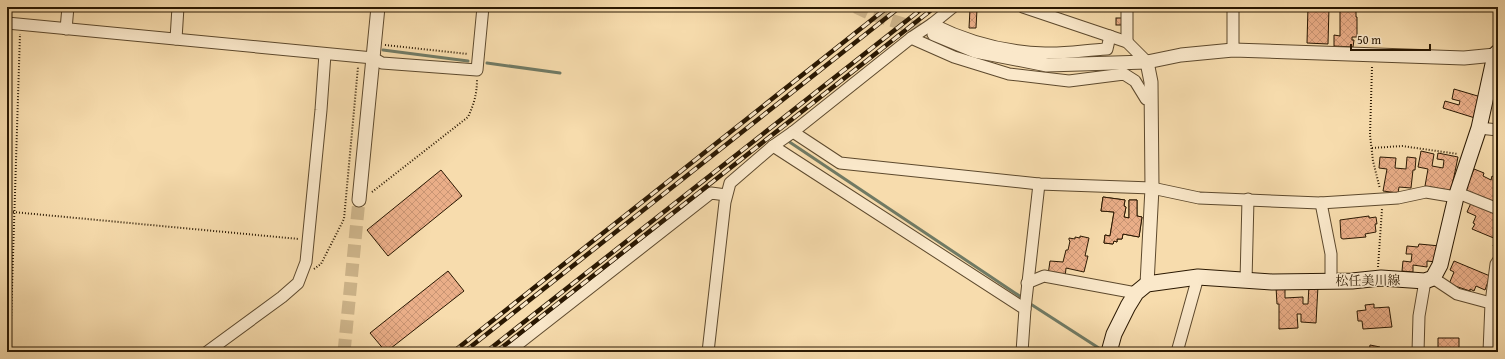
<svg xmlns="http://www.w3.org/2000/svg" width="1505" height="359" viewBox="0 0 1505 359" font-family="'Gentium Book Plus','Noto Serif JP',serif">
	<style>
		.lines { fill: none; stroke-linecap: round; stroke-linejoin: round }
		.stream { stroke: #707a64; stroke-width: 3 }
		.building { fill: url(#building-cross-hatch); stroke: #2a1802 }
		.tertiary-tunnel { stroke: #ceb58b; stroke-width: 13; stroke-dasharray: 13 6; stroke-linecap: butt }
		.minor-casing { stroke: #5d492d; stroke-width: 13 }
		.tertiary-casing { stroke: #5d492d; stroke-width: 15 }
		.secondary-casing { stroke: #2a1802; stroke-width: 17 }
		.path { stroke: #2a1802; stroke-width: 2; stroke-dasharray: 1 2; stroke-linecap: butt }
		.minor { stroke: #fae8ca; stroke-width: 11 }
		.tertiary { stroke: #fae8ca; stroke-width: 13 }
		.secondary { stroke: #fae8ca; stroke-width: 15 }
		.rail-casing { stroke: #2a1802; stroke-width: 4.5 }
		.rail { stroke: #fae8ca; stroke-width: 3; stroke-dasharray: 9; stroke-linecap: butt }
		.labels { text-anchor: middle; stroke-width: 3; stroke-linejoin: round; paint-order: stroke }
		.street-label { font-size: 13px; fill: #2a1802; stroke: #fae8ca }
	</style>
	<defs>
		<pattern id="building-cross-hatch" width="8" height="8" patternUnits="userSpaceOnUse"><rect width="8" height="8" fill="#eaae88"/><path d="M0 0l8 8M0 8l8-8" fill="none" stroke="#c99574"/></pattern>
	</defs>
	<rect width="100%" height="100%" fill="#f7dcad"/>
	<filter id="stains"><feTurbulence type="fractalNoise" baseFrequency=".005" numOctaves="4"/><feColorMatrix values="0 0 0 0 .2 0 0 0 0 .09 0 0 0 0 .02 0 0 0 .5 -.17"/></filter>
	<radialGradient id="worn" r=".72"><stop offset=".6" stop-color="#630" stop-opacity="0"/><stop offset="1" stop-color="#630" stop-opacity=".3"/></radialGradient>
	<g class="lines">
		<g class="stream">
			<polyline points="9,15 9,7"/>
			<polyline points="383,50 468,61"/>
			<polyline points="487,63 560,73"/>
			<polyline points="788,141 1024,299"/>
			<polyline points="7,225 9,28"/>
			<polyline points="1029,303 1105,352"/>
		</g>
	</g>
	<g class="building">
		<polygon points="1308,7 1329,7 1328,44 1307,43"/>
		<polygon points="1344,8 1356,8 1356,17 1357,17 1357,37 1352,37 1352,40 1354,40 1353,47 1334,46 1334,35 1340,36 1340,10 1344,10"/>
		<polygon points="970,9 977,9 976,28 969,28"/>
		<rect x="1116" y="18" width="7" height="7"/>
		<polygon points="1454,89 1481,97 1475,118 1443,108 1445,101 1459,105 1460,101 1452,99"/>
		<polygon points="1421,151 1434,154 1432,166 1443,168 1444,160 1437,159 1438,153 1458,157 1451,191 1425,186 1428,169 1418,167"/>
		<polygon points="1380,157 1396,158 1395,168 1406,169 1407,157 1416,158 1415,170 1413,170 1411,188 1399,187 1398,193 1383,191 1387,169 1379,168"/>
		<polygon points="1474,169 1484,173 1483,176 1491,180 1492,176 1498,179 1498,204 1465,190"/>
		<polygon points="441,170 462,196 388,256 367,230"/>
		<polygon points="1103,197 1125,200 1124,206 1126,207 1124,217 1129,218 1129,200 1137,200 1137,216 1142,217 1139,237 1123,234 1122,239 1117,239 1117,242 1114,241 1113,244 1104,243 1105,235 1110,236 1114,212 1101,211"/>
		<polygon points="1103,197 1125,200 1124,206 1126,207 1124,217 1129,218 1129,200 1137,200 1137,216 1142,217 1139,237 1123,234 1122,239 1117,239 1117,242 1114,241 1113,244 1104,243 1105,235 1110,236 1114,212 1101,211"/>
		<polygon points="1471,203 1497,213 1494,220 1498,221 1498,248 1493,246 1496,239 1472,229 1475,224 1473,223 1476,216 1467,212"/>
		<polygon points="1369,216 1369,218 1376,217 1377,224 1375,224 1376,232 1365,234 1366,237 1343,239 1341,238 1340,220"/>
		<polygon points="1080,236 1089,238 1085,256 1088,256 1084,272 1066,268 1065,278 1048,275 1050,261 1063,262 1066,250 1068,250 1070,241 1069,240 1069,238 1075,239 1075,237 1080,238"/>
		<polygon points="1419,244 1440,246 1436,262 1427,261 1427,267 1413,265 1413,272 1402,271 1403,261 1411,262 1412,254 1406,254 1407,246 1418,247"/>
		<polygon points="1454,261 1490,276 1485,290 1476,286 1474,291 1470,289 1470,291 1449,284 1454,272 1450,270"/>
		<polygon points="448,271 464,291 386,352 370,333"/>
		<polygon points="1309,285 1318,286 1316,323 1301,322 1301,314 1297,314 1298,328 1279,329 1279,304 1277,304 1276,287 1285,286 1285,298 1303,297 1303,304 1308,304"/>
		<polygon points="1374,304 1374,308 1389,307 1392,327 1363,329 1362,321 1358,321 1357,311 1366,310 1365,305"/>
		<polygon points="1438,338 1459,338 1459,348 1473,348 1473,352 1441,352 1441,350 1438,350"/>
		<polygon points="1370,345 1380,347 1379,350 1392,352 1369,352"/>
	</g>
	<g class="lines">
		<g class="tertiary-tunnel">
			<polyline points="856,7 871,14 932,33"/>
			<polyline points="344,352 359,200"/>
		</g>
		<defs>
			<g id="minor">
				<path d="M953,7L932,24C966,41 1006,52 1045,53C1065,54 1086,50 1107,49L1110,36"/>
				<polyline points="1023,7 1127,42 1147,62"/>
				<polyline points="1127,7 1127,42"/>
				<polyline points="7,23 373,58 382,63 477,70 483,7"/>
				<polyline points="66,29 68,7"/>
				<polyline points="911,38 954,57 1009,74 1069,81 1124,74 1135,81 1146,99 1151,99"/>
				<polyline points="176,39 178,7"/>
				<polyline points="1233,50 1233,7"/>
				<polyline points="1479,128 1498,130"/>
				<polyline points="793,132 840,163 1039,184 1152,188 1199,198 1320,203 1398,198 1426,192 1456,197"/>
				<polyline points="773,146 1025,309 1022,352"/>
				<polyline points="1458,193 1498,209"/>
				<polyline points="1321,203 1331,254 1331,281"/>
				<polyline points="1433,278 1457,294 1498,305"/>
				<polyline points="1246,281 1248,199"/>
				<polyline points="1027,283 1044,276 1136,293"/>
				<polyline points="1025,309 1039,184"/>
				<polyline points="207,352 282,297 298,283 306,262 321,110 325,54"/>
				<polyline points="508,352 711,193 726,195"/>
				<polyline points="708,352 725,202 730,183 773,146 793,132 911,38 932,24"/>
				<polyline points="1177,352 1198,277"/>
				<polyline points="1418,352 1419,316 1425,281"/>
				<polyline points="1489,352 1491,303 1496,264 1498,261"/>
			</g>
			<g id="tertiary">
				<polyline points="934,34 975,51 1047,65 1147,62 1181,55 1233,50 1464,58 1495,55"/>
				<polyline points="359,200 378,7"/>
				<polyline points="1147,284 1152,188 1151,82 1147,62"/>
			</g>
			<polyline id="secondary" points="1109,352 1114,334 1128,306 1136,293 1147,284 1198,277 1272,282 1352,281 1381,278 1425,281 1433,278 1440,265 1456,197 1479,128 1495,55 1498,52"/>
		</defs>
		<use href="#minor" class="minor-casing"/>
		<use href="#tertiary" class="tertiary-casing"/>
		<use href="#secondary" class="secondary-casing"/>
		<g class="path">
			<polyline points="385,45 468,54"/>
			<polyline points="1372,67 1370,135 1373,161 1380,189"/>
			<polyline points="1372,148 1402,146 1458,154"/>
			<path d="M372,192L468,117C474,104 477,94 477,79"/>
			<polyline points="13,212 299,239"/>
			<polyline points="1378,267 1382,209"/>
			<polyline points="314,269 321,264 344,219 358,67"/>
			<polyline points="10,352 20,34"/>
		</g>
		<use href="#minor" class="minor"/>
		<use href="#tertiary" class="tertiary"/>
		<use href="#secondary" class="secondary"/>
		<defs>
			<g id="rail">
				<polyline points="453,352 888,7"/>
				<polyline points="464,352 900,7"/>
				<polyline points="486,352 924,7"/>
				<polyline points="496,352 935,7"/>
			</g>
		</defs>
		<use href="#rail" class="rail-casing"/>
		<use href="#rail" class="rail"/>
	</g>
	<g class="labels">
		<g class="street-label">
			<text transform="translate(1368 280) rotate(-1)" y="5">松任美川線</text>
		</g>
	</g>
	<rect width="1505" height="359" fill="none" stroke="#f7dcad" stroke-width="24"/>
	<rect x="8" y="8" width="1489" height="343" fill="none" stroke="#2a1802" stroke-width="2"/>
	<rect x="12" y="12" width="1481" height="335" fill="none" stroke="#2a1802"/>
	<path d="M1351 44v6h79v-6" fill="none" stroke="#2a1802" stroke-width="2"/>
	<text x="1357" y="44" font-size="12" fill="#2a1802" stroke="#fae8ca" stroke-width="3" paint-order="stroke">50 m</text>
	<rect width="100%" height="100%" filter="url(#stains)"/>
	<rect width="100%" height="100%" fill="url(#worn)"/>
</svg>
